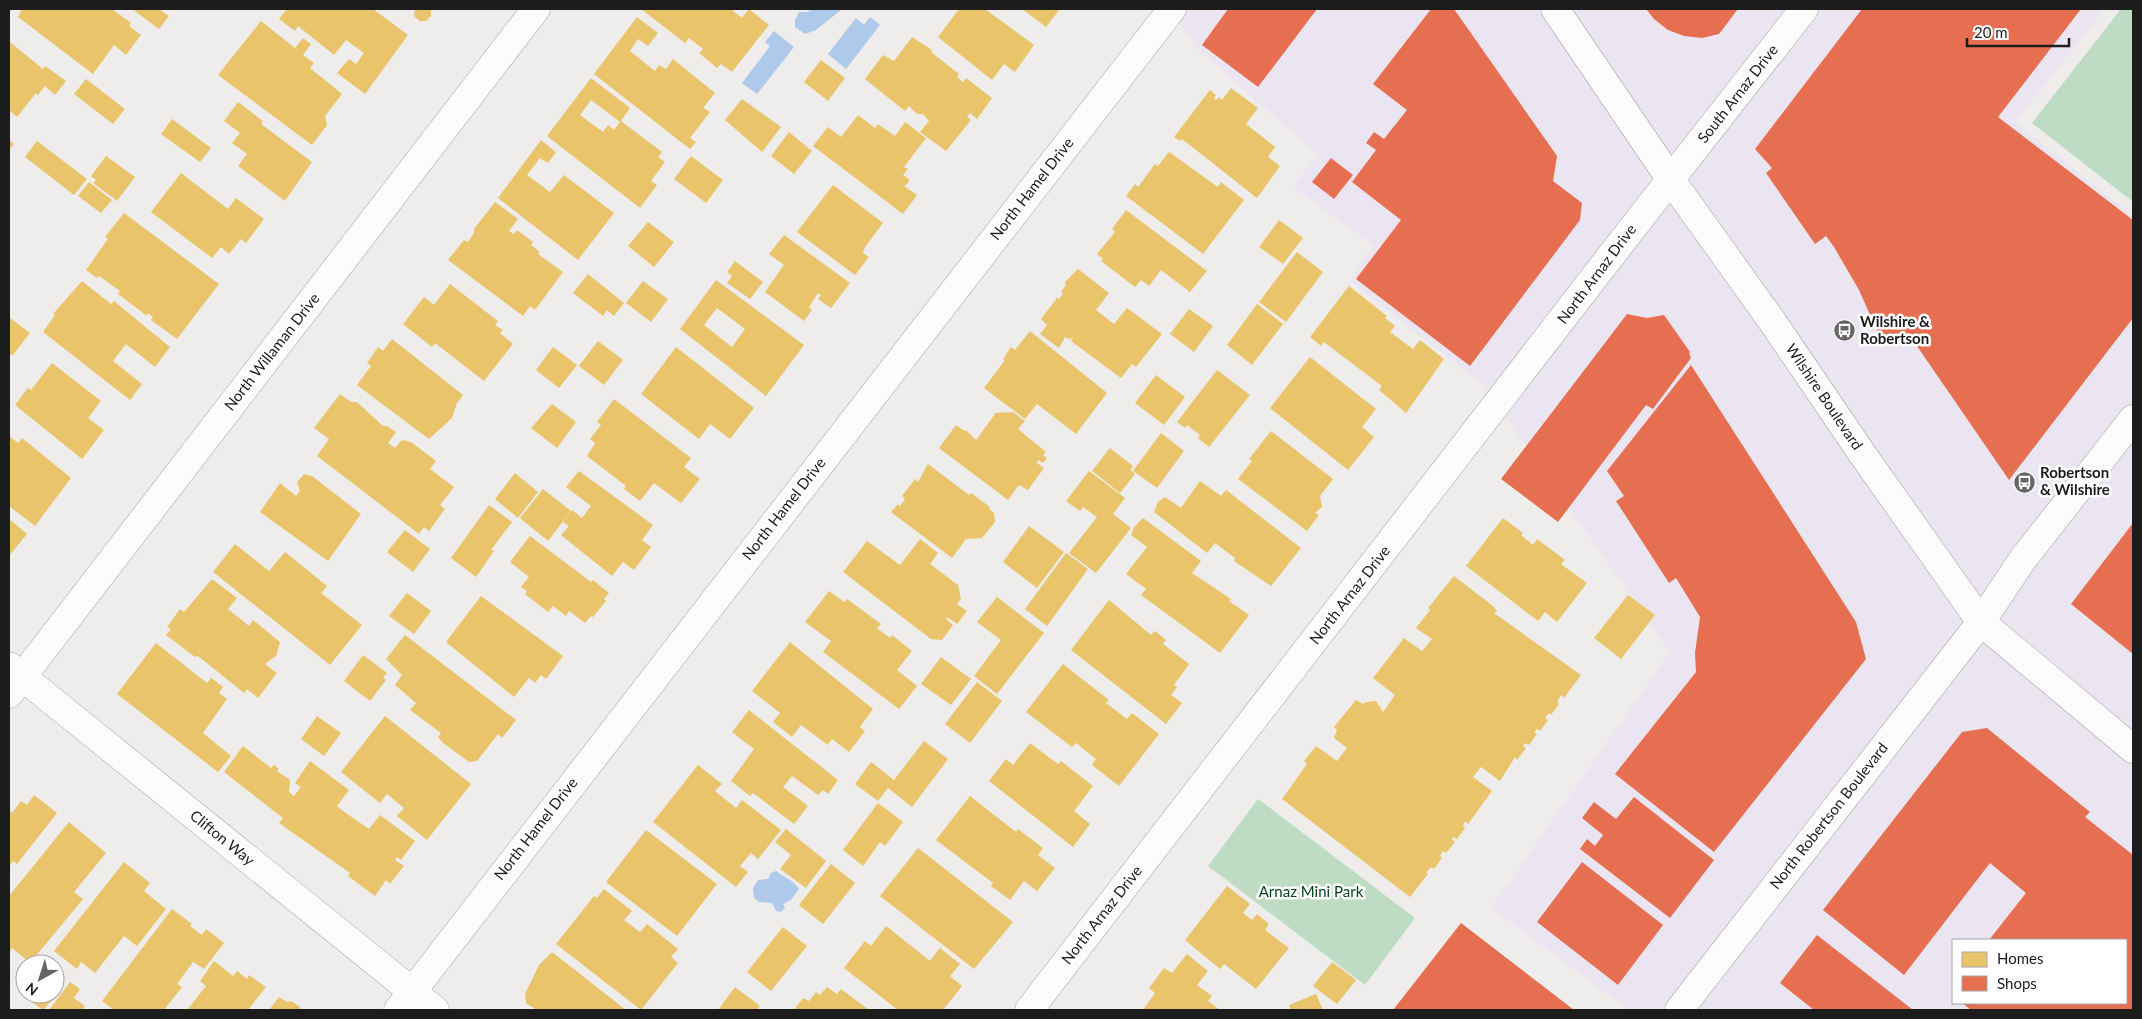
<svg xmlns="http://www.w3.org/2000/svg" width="2142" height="1019" viewBox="0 0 2142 1019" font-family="Lato,sans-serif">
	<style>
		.commercial { fill: #ebe5f1; fill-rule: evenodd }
		.green { fill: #bedbc3 }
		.water { fill: #aec9ea }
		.homes { fill: #e9c46a; fill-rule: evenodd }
		.shops { fill: #e76f51 }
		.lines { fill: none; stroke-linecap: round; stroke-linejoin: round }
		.street-casing { stroke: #a3a2a1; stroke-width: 29 }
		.secondary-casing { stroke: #a3a2a1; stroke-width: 29 }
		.primary-casing { stroke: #a3a2a1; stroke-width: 29 }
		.street { stroke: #fdfcfc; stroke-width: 28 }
		.secondary { stroke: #fdfcfc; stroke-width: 28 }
		.primary { stroke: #fdfcfc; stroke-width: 28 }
		.labels { text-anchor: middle; stroke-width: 5; stroke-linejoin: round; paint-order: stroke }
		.street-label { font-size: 15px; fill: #1d1c1c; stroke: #fff }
		.poi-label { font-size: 15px; font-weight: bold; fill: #1d1c1c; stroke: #fff; text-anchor: start }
		.park-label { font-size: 15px; fill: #03431b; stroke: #fff }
	</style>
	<rect width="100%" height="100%" fill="#efedec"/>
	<path class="commercial" d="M1170,9H2105L2015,122L2133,216V1010H1629L1491,908L1670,652L1484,386L1350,281L1373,245L1293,187L1318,155L1196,47ZM1953,940H2126V1003H1953Z"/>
	<g class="green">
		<polygon points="2121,9 2133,9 2133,202 2032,123"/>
		<polygon points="1258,799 1415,918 1365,985 1208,866"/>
	</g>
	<g class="water">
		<polygon points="811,9 840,9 841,10 816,30 805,34 795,27 795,20 799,12 808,12"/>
		<polygon points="870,17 880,25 846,69 828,54 856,18 864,25"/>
		<polygon points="774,31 794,47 757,94 742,83 770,46 765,42"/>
		<path d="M776,871C784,878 793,879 799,889L791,900L783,904L785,908L781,912L776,911L772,903L759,902L754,898L753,888L758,880L768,879L771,873Z"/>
	</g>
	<g class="homes">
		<polygon points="22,9 112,9 131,23 129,26 141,35 126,55 114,45 93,74 18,17"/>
		<polygon points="132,9 159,9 169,16 159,29"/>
		<polygon points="287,9 373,9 408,35 365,94 337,73 349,59 356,64 364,53 346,40 334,55 298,26 295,31 279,19"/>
		<polygon points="415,9 431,9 431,16 426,21 420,21 414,16"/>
		<polygon points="641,9 731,9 742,18 749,9 769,25 732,72 721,64 717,68 699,53 703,49 689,38 685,43"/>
		<polygon points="959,9 985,9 1034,45 1015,72 1004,64 992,80 938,37"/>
		<polygon points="1022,9 1060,9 1046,27"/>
		<polygon points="637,17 658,33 648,46 638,39 630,51 655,71 659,65 666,69 673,59 715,93 703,108 710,112 690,138 696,142 690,149 594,74"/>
		<polygon points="261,21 295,48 303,38 311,44 303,55 314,63 310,68 342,94 325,116 327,125 312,145 218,75"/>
		<polygon points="912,37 932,50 931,52 959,74 957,77 963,82 966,78 992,98 977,119 970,113 967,117 971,120 946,151 920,132 929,121 923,114 917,114 909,106 905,111 865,79 883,55 894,61"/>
		<polygon points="10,42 43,69 45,66 66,81 55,95 45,86 38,95 36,93 17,117 9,110"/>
		<polygon points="821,60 845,78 828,101 804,82"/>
		<path d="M591,78L630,108L621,121L662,152L658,157L665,162L651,181L657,185L640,208L547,136ZM591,100L620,122L614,130L608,125L603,132L580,115Z"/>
		<polygon points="86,79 125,109 113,124 74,94"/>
		<polygon points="1231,88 1258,108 1246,124 1275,147 1268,157 1280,166 1257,198 1182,139 1180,141 1174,137 1210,90 1216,95 1214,98 1216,100 1219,97 1222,100"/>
		<polygon points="742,99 781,127 762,152 725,120"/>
		<polygon points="238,102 263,121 261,124 312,162 285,201 238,166 247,154 232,143 240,133 224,121"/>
		<polygon points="858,115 875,128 878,124 895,136 905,122 926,138 904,167 908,169 903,175 909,179 909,182 904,186 917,195 903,214 813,146 828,127 841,137"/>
		<polygon points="172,119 211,148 200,162 161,134"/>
		<polygon points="789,132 812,151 794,174 771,156"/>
		<polygon points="9,140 14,144 9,150"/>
		<polygon points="541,140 556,152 548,163 540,158 527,175 550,192 564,175 614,213 578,260 498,198"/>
		<polygon points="37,141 87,179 74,195 25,157"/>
		<polygon points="1169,152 1218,187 1221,182 1244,200 1203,254 1126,196 1135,184 1138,187 1155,164 1158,166"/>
		<polygon points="106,156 135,177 117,201 93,183 96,180 91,176"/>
		<polygon points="691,156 723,180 706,203 674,179"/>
		<polygon points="181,173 228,209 236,198 264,219 246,243 241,239 229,254 221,247 212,258 151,212"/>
		<polygon points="89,182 112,200 101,213 78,196"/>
		<polygon points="833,185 883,223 865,247 863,253 869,257 855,275 797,232"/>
		<polygon points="495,202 518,219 509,231 514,234 517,230 533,242 531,245 540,252 538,254 563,272 535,310 530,306 523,316 448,260 464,240 468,242 474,233 474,229"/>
		<polygon points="1126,210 1207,271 1190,292 1161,270 1149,286 1141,280 1135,287 1101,261 1103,259 1097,254 1115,232 1112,229"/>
		<polygon points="124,213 219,284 177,339 151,320 153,317 148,313 147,316 118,294 120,291 99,276 97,278 86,270 108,239 105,237"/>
		<polygon points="1279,220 1303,238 1283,264 1259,247"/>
		<polygon points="648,222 674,242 654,267 628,246"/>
		<polygon points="784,235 850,283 831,308 818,299 821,295 818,293 809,307 812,310 804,321 765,292 784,265 769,254"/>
		<polygon points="1297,252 1323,272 1286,322 1259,302"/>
		<polygon points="735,261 763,282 750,299 727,283 732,276 727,272"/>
		<polygon points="1078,269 1109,293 1096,310 1114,324 1127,308 1162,334 1136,367 1132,364 1121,378 1071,341 1073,338 1069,339 1065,337 1059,348 1040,334 1047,325 1041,319 1057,298 1059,299 1063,294 1061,292 1066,285 1065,282"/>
		<polygon points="588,274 624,303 614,316 607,310 603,316 573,293"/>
		<path d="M716,280L804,345L766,396L680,329ZM717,308L745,329L732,347L704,325Z"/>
		<polygon points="82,281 111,304 114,301 170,347 155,367 126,344 113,361 142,384 130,400 43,332 55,315 53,314"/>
		<polygon points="643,281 668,299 651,322 626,303"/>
		<polygon points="450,284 498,321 495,325 503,330 500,333 513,344 484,381 435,343 432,347 403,324 424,297 434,305"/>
		<polygon points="1349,286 1387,316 1385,318 1395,326 1390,332 1413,349 1420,340 1444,359 1406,413 1379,390 1382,386 1324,342 1321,346 1310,337"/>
		<polygon points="1257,304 1283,324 1252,365 1227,345"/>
		<polygon points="1189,309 1213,326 1194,352 1170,334"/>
		<polygon points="9,317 30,333 12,356 9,353"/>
		<polygon points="1030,331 1107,393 1076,434 1037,404 1025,419 984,388 1005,360 1003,359 1011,347 1015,350"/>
		<polygon points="392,339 463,395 457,403 452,418 429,439 357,385 371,366 367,363 378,347 383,351"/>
		<polygon points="598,341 623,360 604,385 579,366"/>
		<polygon points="553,347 577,365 559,388 536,370"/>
		<polygon points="676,347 754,408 730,439 710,424 699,439 641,394"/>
		<polygon points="1310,357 1376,409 1362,427 1374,437 1348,470 1270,408"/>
		<polygon points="52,363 101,401 88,418 104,430 82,459 15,405 28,388 31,390"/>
		<polygon points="1217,370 1250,395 1209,447 1198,438 1200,435 1187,425 1185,428 1177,422"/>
		<polygon points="1156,375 1185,397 1164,425 1135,403"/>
		<polygon points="340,394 351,402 357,402 383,426 387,426 396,432 388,443 395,448 402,440 411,442 436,461 430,469 454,487 440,505 445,509 429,531 424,527 419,534 317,456 329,439 314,428"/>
		<polygon points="614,399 691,458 684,467 700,479 681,503 654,483 640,501 624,489 626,486 587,456 595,443 590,439 601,425 597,422"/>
		<polygon points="552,404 576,422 557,448 531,428"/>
		<polygon points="1013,412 1025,421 1018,429 1046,452 1043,455 1047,458 1043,463 1038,460 1037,463 1044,468 1028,490 1019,485 1008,500 939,448 956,425 965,431 966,430 976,440 995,414 994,413"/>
		<polygon points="1271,431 1333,479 1320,496 1322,507 1315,513 1319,515 1307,531 1238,479 1252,461 1249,459"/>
		<polygon points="1161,433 1184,451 1157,488 1133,471"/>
		<polygon points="9,436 18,443 22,438 71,478 35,526 9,506"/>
		<polygon points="1110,448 1133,466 1130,470 1135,474 1120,493 1092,471"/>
		<polygon points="928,464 969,495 971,493 990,507 989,509 994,513 995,522 982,538 966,539 952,558 891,512 898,504 900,506 905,499 902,496 915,479 918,482"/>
		<polygon points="579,471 653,525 642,540 651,547 634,570 623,562 612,576 561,535 569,526 563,522 572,510 582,518 591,506 566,487"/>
		<polygon points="1089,471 1125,498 1113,514 1131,528 1096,573 1069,553 1097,517 1083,507 1080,511 1066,501"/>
		<polygon points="515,473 538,492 518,518 495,499"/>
		<polygon points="304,474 312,476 361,514 328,561 260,512 280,483 296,496 300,491 297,482"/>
		<polygon points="1200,481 1221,496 1226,490 1301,548 1271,586 1234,561 1235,558 1215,543 1207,553 1154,512 1158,502 1165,497 1181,508"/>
		<polygon points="543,489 571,511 548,541 520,518"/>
		<polygon points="489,505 512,522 491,550 494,551 476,577 451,558"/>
		<polygon points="1143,518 1201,561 1192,573 1231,599 1229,601 1249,615 1220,653 1141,595 1146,589 1126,574 1147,547 1131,535 1134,527"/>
		<polygon points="1503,518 1523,533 1521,535 1533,545 1537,539 1565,560 1561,564 1587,583 1557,622 1545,612 1538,621 1466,566"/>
		<polygon points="9,519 27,534 9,556"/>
		<polygon points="1029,526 1064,552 1037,588 1003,562"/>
		<polygon points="405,530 430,549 413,572 387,552"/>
		<polygon points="530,536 591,582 593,580 609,593 604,599 606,601 593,617 591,616 585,623 569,611 566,616 553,606 548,612 525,594 527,591 521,587 529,577 510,562"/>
		<polygon points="920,539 938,553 930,564 958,585 961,599 957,604 967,611 957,624 947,617 946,619 953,625 942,640 931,639 843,572 867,541 900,565"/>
		<polygon points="235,544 269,571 285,552 327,586 321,593 362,625 330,665 213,572"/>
		<polygon points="1066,553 1088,569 1047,626 1025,609"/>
		<polygon points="1454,576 1493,606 1497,611 1494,613 1581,675 1564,698 1561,695 1557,702 1559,704 1551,715 1549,713 1545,718 1548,720 1540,731 1537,729 1534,732 1537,734 1529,745 1525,743 1523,746 1526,748 1517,760 1515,757 1500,781 1481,767 1473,777 1492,791 1468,824 1465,821 1463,826 1465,828 1457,839 1453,837 1452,839 1455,842 1446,853 1443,851 1440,856 1442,858 1434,869 1431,867 1426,873 1428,874 1410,897 1282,799 1307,764 1304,761 1316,746 1337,761 1347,748 1334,738 1337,730 1334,727 1356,700 1363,704 1366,702 1376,701 1383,712 1395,695 1373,678 1404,638 1422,651 1432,639 1416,628 1430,610 1428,608"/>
		<polygon points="212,579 237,598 228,609 249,626 253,620 280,642 276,656 265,664 277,673 258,698 247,689 244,693 198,656 195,657 166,635 171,629 167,627 180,609 184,612"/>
		<polygon points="829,591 844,602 847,599 881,624 877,628 890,638 892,635 912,651 897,670 917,686 899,709 823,652 831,641 805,622"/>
		<polygon points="407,593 431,611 414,634 389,616"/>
		<polygon points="1628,595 1655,615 1621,659 1594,638"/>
		<polygon points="481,596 563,656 546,679 541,675 535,683 529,678 514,697 446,642"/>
		<polygon points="997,597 1044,633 997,694 974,676 1001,640 977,622"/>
		<polygon points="1109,600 1151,635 1155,631 1166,640 1163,644 1189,664 1174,685 1177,687 1171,695 1182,703 1166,724 1071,650"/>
		<polygon points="405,635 516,720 502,738 498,734 477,761 469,762 443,743 438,737 441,733 410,710 416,703 395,685 402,675 386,659"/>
		<polygon points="790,642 873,709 860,727 865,731 849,752 832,739 828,745 801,725 792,737 773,722 780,713 752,691"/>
		<polygon points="156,643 207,683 211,678 223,687 219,693 227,699 203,733 231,756 218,772 117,694"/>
		<polygon points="363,655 387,673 383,677 386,680 370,701 344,681"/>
		<polygon points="941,657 971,679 951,705 921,684"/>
		<polygon points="1063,664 1109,700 1106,703 1127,719 1132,713 1159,734 1119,786 1092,765 1096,759 1076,743 1072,747 1026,712"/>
		<polygon points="977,682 1002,701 970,743 945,724"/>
		<polygon points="749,710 838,780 828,794 823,790 818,795 792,776 783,787 808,806 794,824 753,793 750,796 731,781 754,749 732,732"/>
		<polygon points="317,716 341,733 324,756 301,739"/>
		<polygon points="385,716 471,784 427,840 397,816 404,808 387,794 380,803 341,772"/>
		<polygon points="924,741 948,759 912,807 888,788 878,801 855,784 871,762 894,780"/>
		<polygon points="1030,743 1058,764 1061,761 1093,786 1074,811 1090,824 1073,847 989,781 1006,759 1013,765"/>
		<polygon points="243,746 271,768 274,765 279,769 277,771 290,780 289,792 294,796 301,787 295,783 310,761 349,790 337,806 343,811 369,829 380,815 415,841 401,860 397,857 395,860 404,866 390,884 386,880 375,896 348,876 350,873 279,823 283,818 224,772"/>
		<polygon points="698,765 722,784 715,791 736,808 742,800 781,830 758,859 751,853 740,866 748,872 736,887 653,822"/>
		<polygon points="34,795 57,813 17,864 13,861 9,867 9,810 12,813 21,801 27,805"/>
		<polygon points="970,796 1016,832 1018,829 1043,848 1038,855 1055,868 1037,891 1024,881 1010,900 991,886 993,883 936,840"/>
		<polygon points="878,803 903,822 885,846 880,842 863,866 843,850"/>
		<polygon points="69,822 106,853 74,892 83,899 30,963 12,948 9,952 9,896"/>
		<polygon points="786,829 826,861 806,888 780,869 791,855 775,842"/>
		<polygon points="646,830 717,884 677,936 606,882"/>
		<polygon points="918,848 1013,922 974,969 880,896"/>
		<polygon points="124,862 150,883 144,891 166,909 137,946 124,936 95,973 81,962 77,969 54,951"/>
		<polygon points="831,864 855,883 823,924 799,905"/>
		<polygon points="1227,886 1250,904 1243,913 1252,920 1257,914 1269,924 1265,930 1289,948 1256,989 1224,964 1220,969 1185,940"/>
		<polygon points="604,889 632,911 624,920 640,932 647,924 678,949 671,957 678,963 641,1010 556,944 594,896 597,898"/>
		<polygon points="172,909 192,924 190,926 202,935 206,929 224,943 204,969 193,962 177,984 182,987 164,1010 114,1010 102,1001"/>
		<polygon points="886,926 930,961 940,948 960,964 950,976 962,986 943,1010 898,1010 844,968 865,941 871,946"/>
		<polygon points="783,927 807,946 771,991 747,972"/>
		<polygon points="552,952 626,1010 533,1010 535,1009 526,1003 525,994 539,965"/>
		<polygon points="1187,954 1208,971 1197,985 1212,996 1208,1001 1220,1010 1143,1010 1155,993 1149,988 1164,968 1172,973"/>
		<polygon points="214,961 233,976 237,971 247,979 249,975 266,987 248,1010 187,1010 206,986 200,981"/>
		<polygon points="1332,962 1356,980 1337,1004 1313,986"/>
		<polygon points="70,982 80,989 74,998 85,1006 82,1010 49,1010"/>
		<polygon points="735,987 760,1006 757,1010 718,1010"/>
		<polygon points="827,987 837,994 841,989 869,1010 794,1010 803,998 809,1001 816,992 820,995"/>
		<polygon points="26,994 43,994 47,997 53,994 56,996 43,1010 24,996"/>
		<polygon points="1316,994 1323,1010 1291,1010 1289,1005"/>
		<polygon points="279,997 287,1002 291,1001 300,1007 300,1010 269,1010"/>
	</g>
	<g class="shops">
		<polygon points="1228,9 1317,9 1258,87 1202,45"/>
		<polygon points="1431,9 1454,9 1557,156 1553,181 1582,203 1580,220 1470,366 1356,279 1401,220 1352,182 1376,150 1366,143 1374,132 1384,139 1407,110 1373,84"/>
		<polygon points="1646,9 1738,9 1719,34 1702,38 1684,36 1668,30 1654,19"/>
		<polygon points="1862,9 2081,9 1998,117 2133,220 2133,318 2009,480 1908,333 1882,342 1859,290 1834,247 1826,236 1815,244 1766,173 1772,168 1755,149"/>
		<polygon points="1331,158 1353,175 1334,199 1312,182"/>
		<polygon points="1627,314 1647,318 1664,315 1690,352 1689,353 1691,358 1653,409 1646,405 1558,522 1501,479"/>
		<polygon points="1691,365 1856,622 1866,659 1714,852 1615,774 1696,672 1695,653 1700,617 1676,578 1669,583 1616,501 1624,496 1607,471"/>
		<polygon points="2133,523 2133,654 2071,604"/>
		<polygon points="1987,728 2090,812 2085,817 2133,855 2133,1010 1971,1010 1962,1003 2126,1003 2126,940 1989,940 2026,893 1990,863 1904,975 1823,910 1962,732"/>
		<polygon points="1634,797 1714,860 1670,918 1580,849 1587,839 1595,846 1603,835 1582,818 1594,802 1616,819"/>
		<polygon points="1582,862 1663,925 1618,985 1537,922"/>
		<polygon points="1461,923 1574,1010 1393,1010"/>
		<polygon points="1817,935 1913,1010 1814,1010 1780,983"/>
	</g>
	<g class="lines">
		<defs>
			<g id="street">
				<polyline points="9,666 435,1010"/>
				<polyline points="9,694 536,9"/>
				<polyline points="398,1010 1172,9"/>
				<polyline points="1029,1010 1620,244 1804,9"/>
			</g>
			<polyline id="secondary" points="1679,1010 1981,622 2023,559 2133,419"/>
			<polyline id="primary" points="1555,9 1671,180 1772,321 1863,455 1981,622 2133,749"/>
		</defs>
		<use href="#street" class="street-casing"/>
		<use href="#secondary" class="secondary-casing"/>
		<use href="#primary" class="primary-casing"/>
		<use href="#street" class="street"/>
		<use href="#secondary" class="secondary"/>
		<use href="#primary" class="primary"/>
	</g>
	<defs>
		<symbol id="bus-disc" viewBox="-11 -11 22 22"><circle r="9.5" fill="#666565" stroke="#fff"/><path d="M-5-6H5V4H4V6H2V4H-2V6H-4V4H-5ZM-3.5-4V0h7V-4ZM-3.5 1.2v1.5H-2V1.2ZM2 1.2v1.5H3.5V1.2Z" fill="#fff"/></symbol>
	</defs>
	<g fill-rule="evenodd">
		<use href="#bus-disc" x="1832" y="318" width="25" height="25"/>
		<use href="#bus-disc" x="2012" y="470" width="25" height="25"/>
	</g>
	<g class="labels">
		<g class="street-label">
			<text transform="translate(1738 94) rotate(-52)" y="5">South Arnaz Drive</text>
			<text transform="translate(1032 189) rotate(-52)" y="5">North Hamel Drive</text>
			<text transform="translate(1597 274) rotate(-53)" y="5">North Arnaz Drive</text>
			<text transform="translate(272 352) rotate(-52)" y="5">North Willaman Drive</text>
			<text transform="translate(1824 397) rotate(56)" y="5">Wilshire Boulevard</text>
			<text transform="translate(784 509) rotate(-52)" y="5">North Hamel Drive</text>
			<text transform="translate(1350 595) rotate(-52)" y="5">North Arnaz Drive</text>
			<text transform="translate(1829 816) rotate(-52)" y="5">North Robertson Boulevard</text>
			<text transform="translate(536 829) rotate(-52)" y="5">North Hamel Drive</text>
			<text transform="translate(222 838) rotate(39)" y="5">Clifton Way</text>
			<text transform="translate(1102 915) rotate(-52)" y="5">North Arnaz Drive</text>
		</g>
		<g class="poi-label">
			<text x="1860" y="327">Wilshire &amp;<tspan x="1860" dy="17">Robertson</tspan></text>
			<text x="2040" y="478">Robertson<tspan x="2040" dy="17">&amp; Wilshire</tspan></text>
		</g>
		<g class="park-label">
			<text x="1311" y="897">Arnaz Mini Park</text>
		</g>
	</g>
	<rect width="2142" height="1019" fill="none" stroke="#1d1c1c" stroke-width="20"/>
	<rect x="1952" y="939" width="175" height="65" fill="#ffffff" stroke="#a5a4a4"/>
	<rect x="1962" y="952" width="25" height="15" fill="#e9c46a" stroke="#a5a4a4"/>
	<text x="1997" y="964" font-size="15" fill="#1d1c1c">Homes</text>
	<rect x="1962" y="976" width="25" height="15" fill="#e76f51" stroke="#a5a4a4"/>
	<text x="1997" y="989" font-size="15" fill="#1d1c1c">Shops</text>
	<g transform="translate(40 979) rotate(219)"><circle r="24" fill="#ffffff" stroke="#a5a4a4"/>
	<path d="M0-4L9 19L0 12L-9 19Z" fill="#666565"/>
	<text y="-8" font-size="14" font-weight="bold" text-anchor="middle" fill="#1d1c1c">N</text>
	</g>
	<path d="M1967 38v8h102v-8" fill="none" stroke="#1d1c1c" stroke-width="2.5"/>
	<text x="1974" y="38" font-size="15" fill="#1d1c1c" stroke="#ffffff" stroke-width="4" paint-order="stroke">20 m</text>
</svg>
